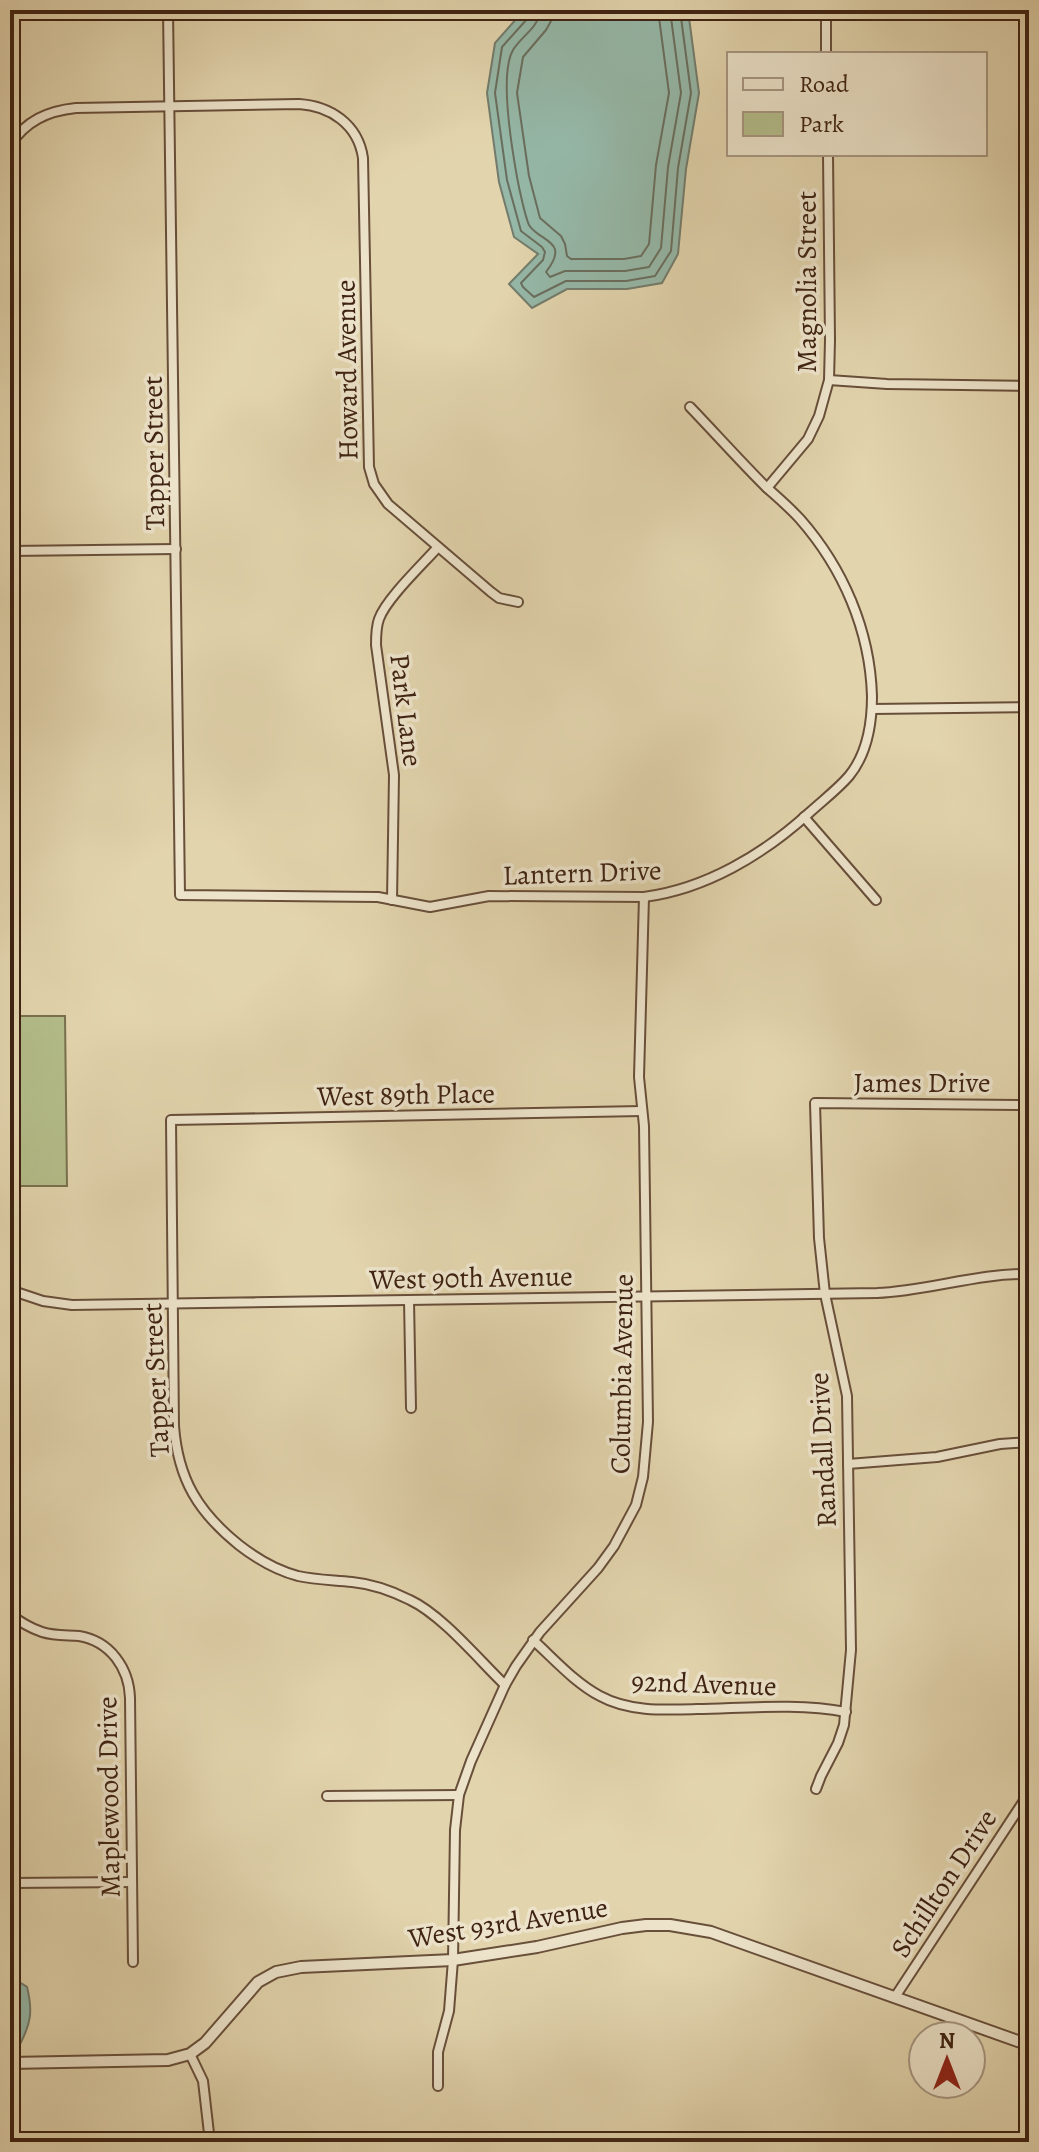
<svg xmlns="http://www.w3.org/2000/svg" width="1039" height="2152" viewBox="0 0 1039 2152" font-family="Alegreya,serif">
	<style>
		.green { fill: #b3bd8a; stroke: #79704e; stroke-width: 2 }
		.water { fill: #95b8a8; stroke: #737c6c; stroke-width: 2 }
		.lines { fill: none; stroke-linecap: round; stroke-linejoin: round }
		.shore { stroke: #6a6e5e; stroke-width: 2 }
		.minor-casing { stroke: #684f3a; stroke-width: 12 }
		.tertiary-casing { stroke: #684f3a; stroke-width: 14 }
		.minor { stroke: #ece3ca; stroke-width: 8 }
		.tertiary { stroke: #ece3ca; stroke-width: 10 }
		.labels { text-anchor: middle; stroke-width: 7; stroke-linejoin: round; paint-order: stroke }
		.street-label { font-size: 28px; fill: #3f2313; stroke: #ece3ca }
	</style>
	<rect width="100%" height="100%" fill="#e2d4ad"/>
	<filter id="stains"><feTurbulence type="fractalNoise" baseFrequency=".0025" numOctaves="4"/><feColorMatrix values="0 0 0 0 .2 0 0 0 0 .09 0 0 0 0 .02 0 0 0 .5 -.17"/></filter>
	<radialGradient id="worn" r=".72"><stop offset=".6" stop-color="#630" stop-opacity="0"/><stop offset="1" stop-color="#630" stop-opacity=".3"/></radialGradient>
	<polygon class="green" points="10,1016 65,1016 67,1186 10,1186"/>
	<g class="water">
		<polygon points="524,10 688,10 699,93 686,169 678,254 662,283 627,289 567,289 532,308 509,284 538,254 514,237 499,182 487,93 495,43"/>
		<path d="M10,1980H16L27,1987C33,2011 31,2024 19,2046L10,2047Z"/>
	</g>
	<g class="lines">
		<g class="shore">
			<polyline points="530,10 528,18 502,47 495,93 507,180 521,231 542,247 545,252 543,260 521,283 523,287 534,297 566,281 626,281 655,276 671,251 678,168 691,93 680,10"/>
			<path d="M540,10C539,28 522,35 513,50C499,74 512,149 517,177C519,188 525,216 529,225C539,242 571,240 546,272L550,277L565,271H625L649,267L661,248L668,167L681,93L670,10"/>
			<polyline points="552,10 551,21 546,30 523,57 517,93 529,176 540,218 561,236 565,244 567,256 571,259 624,259 641,256 649,244 656,165 669,93 658,10"/>
		</g>
		<defs>
			<g id="minor">
				<path d="M168,10L180,895L378,897L430,907L489,896L644,897C706,889 764,854 809,813C822,801 838,789 849,776C867,754 872,723 872,696C870,630 843,568 800,519C789,507 777,497 765,486C739,460 715,433 690,407"/>
				<polyline points="826,10 826,54"/>
				<path d="M10,145C26,121 47,111 76,108L299,104C330,106 358,124 363,158L369,467L374,484L388,504L491,592L499,598L518,602"/>
				<polyline points="829,380 887,384 1029,386"/>
				<polyline points="767,488 808,439 819,416 829,380 830,340 828,154"/>
				<polyline points="10,509 15,842 10,842"/>
				<polyline points="10,551 176,549"/>
				<polyline points="872,709 1029,707"/>
				<polyline points="804,817 876,900"/>
				<path d="M392,900L394,775L376,645C376,636 376,627 379,619C386,599 422,565 438,547"/>
				<path d="M10,1290L43,1301L72,1305L877,1293C928,1291 977,1273 1029,1274"/>
				<polyline points="409,1300 411,1408"/>
				<polyline points="848,1464 937,1457 1000,1444 1029,1442"/>
				<path d="M10,1614C20,1622 30,1628 42,1632C54,1636 67,1635 79,1636C110,1641 129,1668 130,1698L133,1962"/>
				<path d="M533,1640C554,1659 575,1683 600,1696C629,1712 665,1710 697,1709C747,1708 798,1703 846,1712"/>
				<path d="M505,1685C479,1660 442,1615 410,1600C392,1591 373,1584 352,1582C334,1580 316,1580 298,1576C275,1570 257,1559 239,1545C198,1512 178,1479 174,1426L171,1120L642,1111"/>
				<polyline points="816,1789 821,1776 838,1743 844,1725 851,1650 847,1396 825,1294 819,1238 815,1103 1029,1105"/>
				<polyline points="327,1796 459,1795"/>
				<polyline points="10,1883 132,1882"/>
				<polyline points="895,1997 1029,1793"/>
				<polyline points="190,2054 203,2081 210,2142"/>
				<polyline points="438,2086 438,2052 449,2011 453,1960 455,1830 459,1795 471,1761 505,1685 516,1666 540,1632 598,1568 614,1546 636,1505 643,1477 648,1422 644,1126 639,1077 644,897"/>
			</g>
			<polyline id="tertiary" points="10,2063 168,2060 190,2054 205,2043 258,1982 276,1972 301,1967 453,1960 537,1947 622,1928 646,1925 670,1925 711,1932 1029,2045"/>
		</defs>
		<use href="#minor" class="minor-casing"/>
		<use href="#tertiary" class="tertiary-casing"/>
		<use href="#minor" class="minor"/>
		<use href="#tertiary" class="tertiary"/>
	</g>
	<g class="labels">
		<g class="street-label">
			<text transform="translate(806 282) rotate(-90)" y="10">Magnolia Street</text>
			<text transform="translate(346 370) rotate(-91)" y="10">Howard Avenue</text>
			<text transform="translate(153 453) rotate(-91)" y="10">Tapper Street</text>
			<text transform="translate(407 710) rotate(83)" y="10">Park Lane</text>
			<text transform="translate(582 872) rotate(-2)" y="10">Lantern Drive</text>
			<text x="922" y="1092">James Drive</text>
			<text transform="translate(406 1094) rotate(-1)" y="10">West 89th Place</text>
			<text transform="translate(471 1277) rotate(-1)" y="10">West 90th Avenue</text>
			<text transform="translate(621 1374) rotate(-89)" y="10">Columbia Avenue</text>
			<text transform="translate(155 1380) rotate(-93)" y="10">Tapper Street</text>
			<text transform="translate(822 1450) rotate(-93)" y="10">Randall Drive</text>
			<text transform="translate(704 1683) rotate(2)" y="10">92nd Avenue</text>
			<text transform="translate(108 1797) rotate(-91)" y="10">Maplewood Drive</text>
			<text transform="translate(943 1883) rotate(-57)" y="10">Schillton Drive</text>
			<text transform="translate(508 1922) rotate(-9)" y="10">West 93rd Avenue</text>
		</g>
	</g>
	<rect width="1039" height="2152" fill="none" stroke="#e2d4ad" stroke-width="40"/>
	<rect x="12" y="12" width="1015" height="2128" fill="none" stroke="#3f2313" stroke-width="4"/>
	<rect x="20" y="20" width="999" height="2112" fill="none" stroke="#3f2313" stroke-width="2"/>
	<rect x="727" y="52" width="260" height="104" fill="#ece3ca" stroke="#a79681" stroke-width="2"/>
	<rect x="743" y="78" width="40" height="12" fill="#ece3ca" stroke="#a79681" stroke-width="2"/>
	<text x="799" y="92" font-size="24" fill="#3f2313">Road</text>
	<rect x="743" y="112" width="40" height="24" fill="#b3bd8a" stroke="#a79681" stroke-width="2"/>
	<text x="799" y="132" font-size="24" fill="#3f2313">Park</text>
	<g transform="translate(947 2060)"><circle r="38" fill="#ece3ca" stroke="#a79681" stroke-width="2"/>
	<path d="M0-6L14 30L0 20L-14 30Z" fill="#8f2418"/>
	<text y="-12" font-size="22" font-weight="bold" text-anchor="middle" fill="#3f2313">N</text>
	</g>
	<rect width="100%" height="100%" filter="url(#stains)"/>
	<rect width="100%" height="100%" fill="url(#worn)"/>
</svg>
